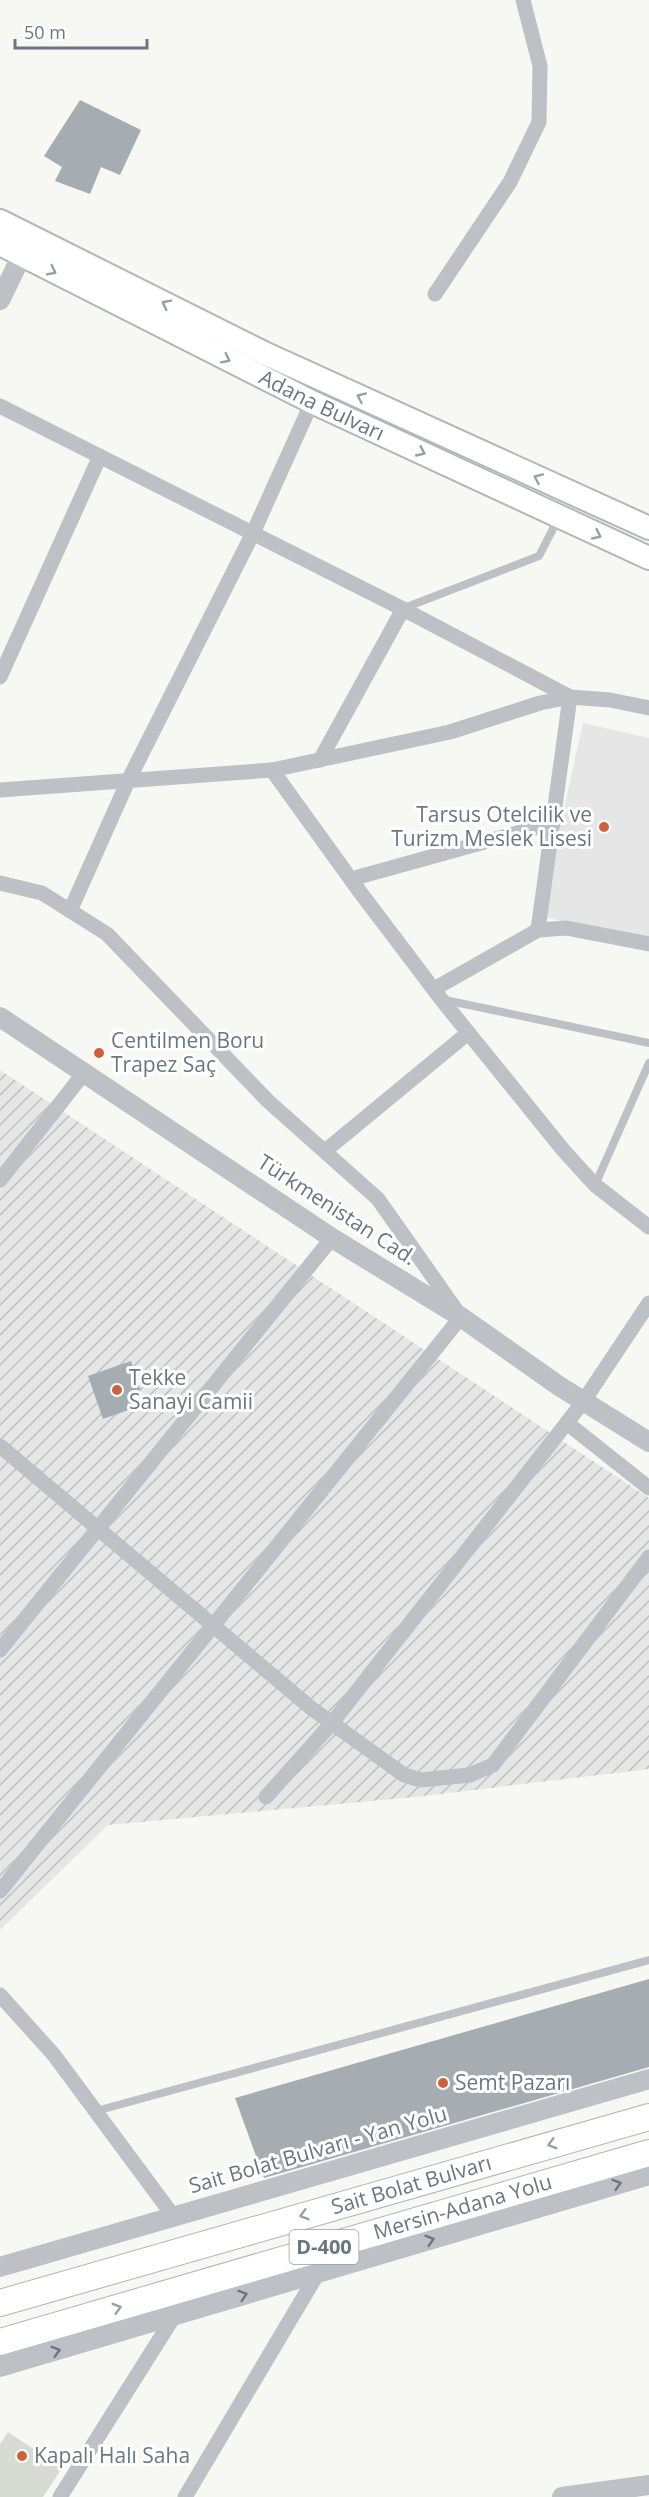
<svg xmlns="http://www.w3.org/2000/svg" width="649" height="2497" viewBox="0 0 649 2497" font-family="'Open Sans',sans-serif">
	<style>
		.built { fill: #e5e6e5 }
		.industrial { fill: url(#industrial-furrows) }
		.pitch { fill: #d7dbd4 }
		.building { fill: #a6adb2 }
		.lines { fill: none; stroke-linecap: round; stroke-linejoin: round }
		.secondary-casing { stroke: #b2b6ba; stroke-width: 26 }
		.trunk-casing { stroke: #b1b4b7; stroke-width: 28 }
		.service { stroke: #bdc0c4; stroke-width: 8 }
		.minor { stroke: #bdc0c4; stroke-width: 15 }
		.tertiary { stroke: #bdc0c4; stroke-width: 20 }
		.secondary { stroke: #fff; stroke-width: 22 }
		.trunk { stroke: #fff; stroke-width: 26 }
		.oneway { stroke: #97a0a7 }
		.oneway2 { stroke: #6a7781 }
		.poi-dot { fill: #cd603e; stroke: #fff; stroke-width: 2 }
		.labels { text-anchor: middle; stroke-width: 6; stroke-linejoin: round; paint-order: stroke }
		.shield { fill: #fff; stroke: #97a0a7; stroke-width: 1.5 }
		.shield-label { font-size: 20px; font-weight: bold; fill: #6a7781 }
		.street-label { font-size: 21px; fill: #6a7781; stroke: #fff }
		.poi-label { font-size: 21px; fill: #6a7781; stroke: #fff; text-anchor: start }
	</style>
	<defs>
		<pattern id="industrial-furrows" width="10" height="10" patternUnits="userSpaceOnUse" patternTransform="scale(1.5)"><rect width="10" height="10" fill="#e5e6e5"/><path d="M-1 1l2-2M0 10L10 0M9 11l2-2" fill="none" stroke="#bebfbf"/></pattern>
	</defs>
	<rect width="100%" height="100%" fill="#f7f7f4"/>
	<polygon class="built" points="583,723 649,738 649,942 540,916"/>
	<polygon class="industrial" points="0,1070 649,1498 649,1769 415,1797 108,1825 0,1930"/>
	<polygon class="pitch" points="8,2432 62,2468 43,2497 0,2497 0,2444"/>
	<g class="building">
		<polygon points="80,100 141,130 120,175 101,167 90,194 55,181 62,167 44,156"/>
		<polygon points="131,1361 145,1404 103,1419 88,1376"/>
		<polygon points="649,1979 649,2067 264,2178 235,2098"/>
	</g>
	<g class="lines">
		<defs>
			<g id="secondary">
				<polyline points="0,221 264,353 649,528"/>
				<path id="s1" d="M0,244L312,402L649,558"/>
			</g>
			<g id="trunk">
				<path id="s2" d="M0,2303L649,2117"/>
				<path id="s3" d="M0,2342L649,2153"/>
			</g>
		</defs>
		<use href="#secondary" class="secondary-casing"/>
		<use href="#trunk" class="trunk-casing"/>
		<g class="service">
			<polyline points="404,608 539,556 558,519"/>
			<polyline points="445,1000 649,1043"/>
			<polyline points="595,1185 649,1063"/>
			<polyline points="96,2111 649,1960"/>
		</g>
		<g class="minor">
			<polyline points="435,294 510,182 539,122 540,66 523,0"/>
			<polyline points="0,406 403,609 570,697 538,930"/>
			<polyline points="0,677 100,456"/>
			<polyline points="320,760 403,609"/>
			<polyline points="272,770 360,892 441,999 564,1151 595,1185 649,1227"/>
			<polyline points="0,790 272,770 450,732 540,703 570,697 610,700 649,708"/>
			<polyline points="351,879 553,823"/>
			<polyline points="0,883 42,893 107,934 268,1101 378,1199 461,1317 0,1891"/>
			<polyline points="70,911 128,781 253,533 312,402"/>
			<polyline points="434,989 538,930 566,928 649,944"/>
			<polyline points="325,1151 468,1033"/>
			<polyline points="0,1180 84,1073"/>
			<polyline points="567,1423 649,1488"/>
			<polyline points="0,1446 311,1708 404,1775 421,1780 470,1775 493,1765 649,1557"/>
			<polyline points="0,1650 332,1238"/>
			<polyline points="266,1797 332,1723 583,1402 649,1303"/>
			<polyline points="0,1995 54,2055 174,2217"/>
			<polyline points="60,2497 175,2315"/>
			<polyline points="185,2497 318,2273"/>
		</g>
		<g class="tertiary">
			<polyline points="0,300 22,255"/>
			<polyline points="0,1017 332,1238 461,1317 559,1386 649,1442"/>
			<polyline points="0,2267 649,2079"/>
			<polyline points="0,2367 649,2175"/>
			<polyline points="562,2497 649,2485"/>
		</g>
		<use href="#secondary" class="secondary"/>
		<use href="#trunk" class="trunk"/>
	</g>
	<defs><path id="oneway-chevron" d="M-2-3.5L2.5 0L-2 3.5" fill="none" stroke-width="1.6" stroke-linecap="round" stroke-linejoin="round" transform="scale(1.5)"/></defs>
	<g class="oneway">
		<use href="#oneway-chevron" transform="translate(52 271) rotate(27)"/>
		<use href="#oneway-chevron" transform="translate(166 304) rotate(-153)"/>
		<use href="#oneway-chevron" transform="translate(226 359) rotate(27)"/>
		<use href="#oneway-chevron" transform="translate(361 397) rotate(-156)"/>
		<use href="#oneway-chevron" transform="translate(421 452) rotate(25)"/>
		<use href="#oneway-chevron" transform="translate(538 478) rotate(-156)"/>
		<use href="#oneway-chevron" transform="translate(597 535) rotate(25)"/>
		<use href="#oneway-chevron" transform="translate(552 2144) rotate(164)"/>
		<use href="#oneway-chevron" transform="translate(304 2215) rotate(164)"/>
		<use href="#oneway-chevron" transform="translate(117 2308) rotate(-16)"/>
	</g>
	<g class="oneway2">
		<use href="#oneway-chevron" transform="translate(617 2184) rotate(-17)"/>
		<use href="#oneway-chevron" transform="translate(430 2240) rotate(-17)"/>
		<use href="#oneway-chevron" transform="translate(243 2295) rotate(-17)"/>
		<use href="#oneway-chevron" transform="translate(56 2351) rotate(-16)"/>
	</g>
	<g class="poi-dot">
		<circle cx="604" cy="827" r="6"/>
		<circle cx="99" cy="1053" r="6"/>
		<circle cx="117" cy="1390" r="6"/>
		<circle cx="443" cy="2083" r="6"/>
		<circle cx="22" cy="2456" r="6"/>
	</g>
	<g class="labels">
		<rect class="shield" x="289.5" y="2230" width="69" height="34" rx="4.5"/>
		<g class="shield-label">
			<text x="324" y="2254">D-400</text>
		</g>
		<g class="street-label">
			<text dy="7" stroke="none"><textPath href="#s1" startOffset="360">Adana Bulvarı</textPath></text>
			<text transform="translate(337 1210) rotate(33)" y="7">Türkmenistan Cad.</text>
			<text transform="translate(318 2150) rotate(-16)" y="7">Sait Bolat Bulvarı - Yan Yolu</text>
			<text dy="7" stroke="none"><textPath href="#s2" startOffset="428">Sait Bolat Bulvarı</textPath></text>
			<text dy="7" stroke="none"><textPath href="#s3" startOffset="482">Mersin-Adana Yolu</textPath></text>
		</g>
		<g class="poi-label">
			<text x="592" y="822" text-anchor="end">Tarsus Otelcilik ve<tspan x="592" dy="24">Turizm Meslek Lisesi</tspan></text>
			<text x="111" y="1048">Centilmen Boru<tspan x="111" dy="24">Trapez Saç</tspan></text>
			<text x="129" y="1385">Tekke<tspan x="129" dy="24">Sanayi Camii</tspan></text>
			<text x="455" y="2090">Semt Pazarı</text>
			<text x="34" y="2463">Kapalı Halı Saha</text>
		</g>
	</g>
	<path d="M15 39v9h132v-9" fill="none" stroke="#6a7781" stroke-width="3"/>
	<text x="24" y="39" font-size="18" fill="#6a7781" stroke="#ffffff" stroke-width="4.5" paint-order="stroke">50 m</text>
</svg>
